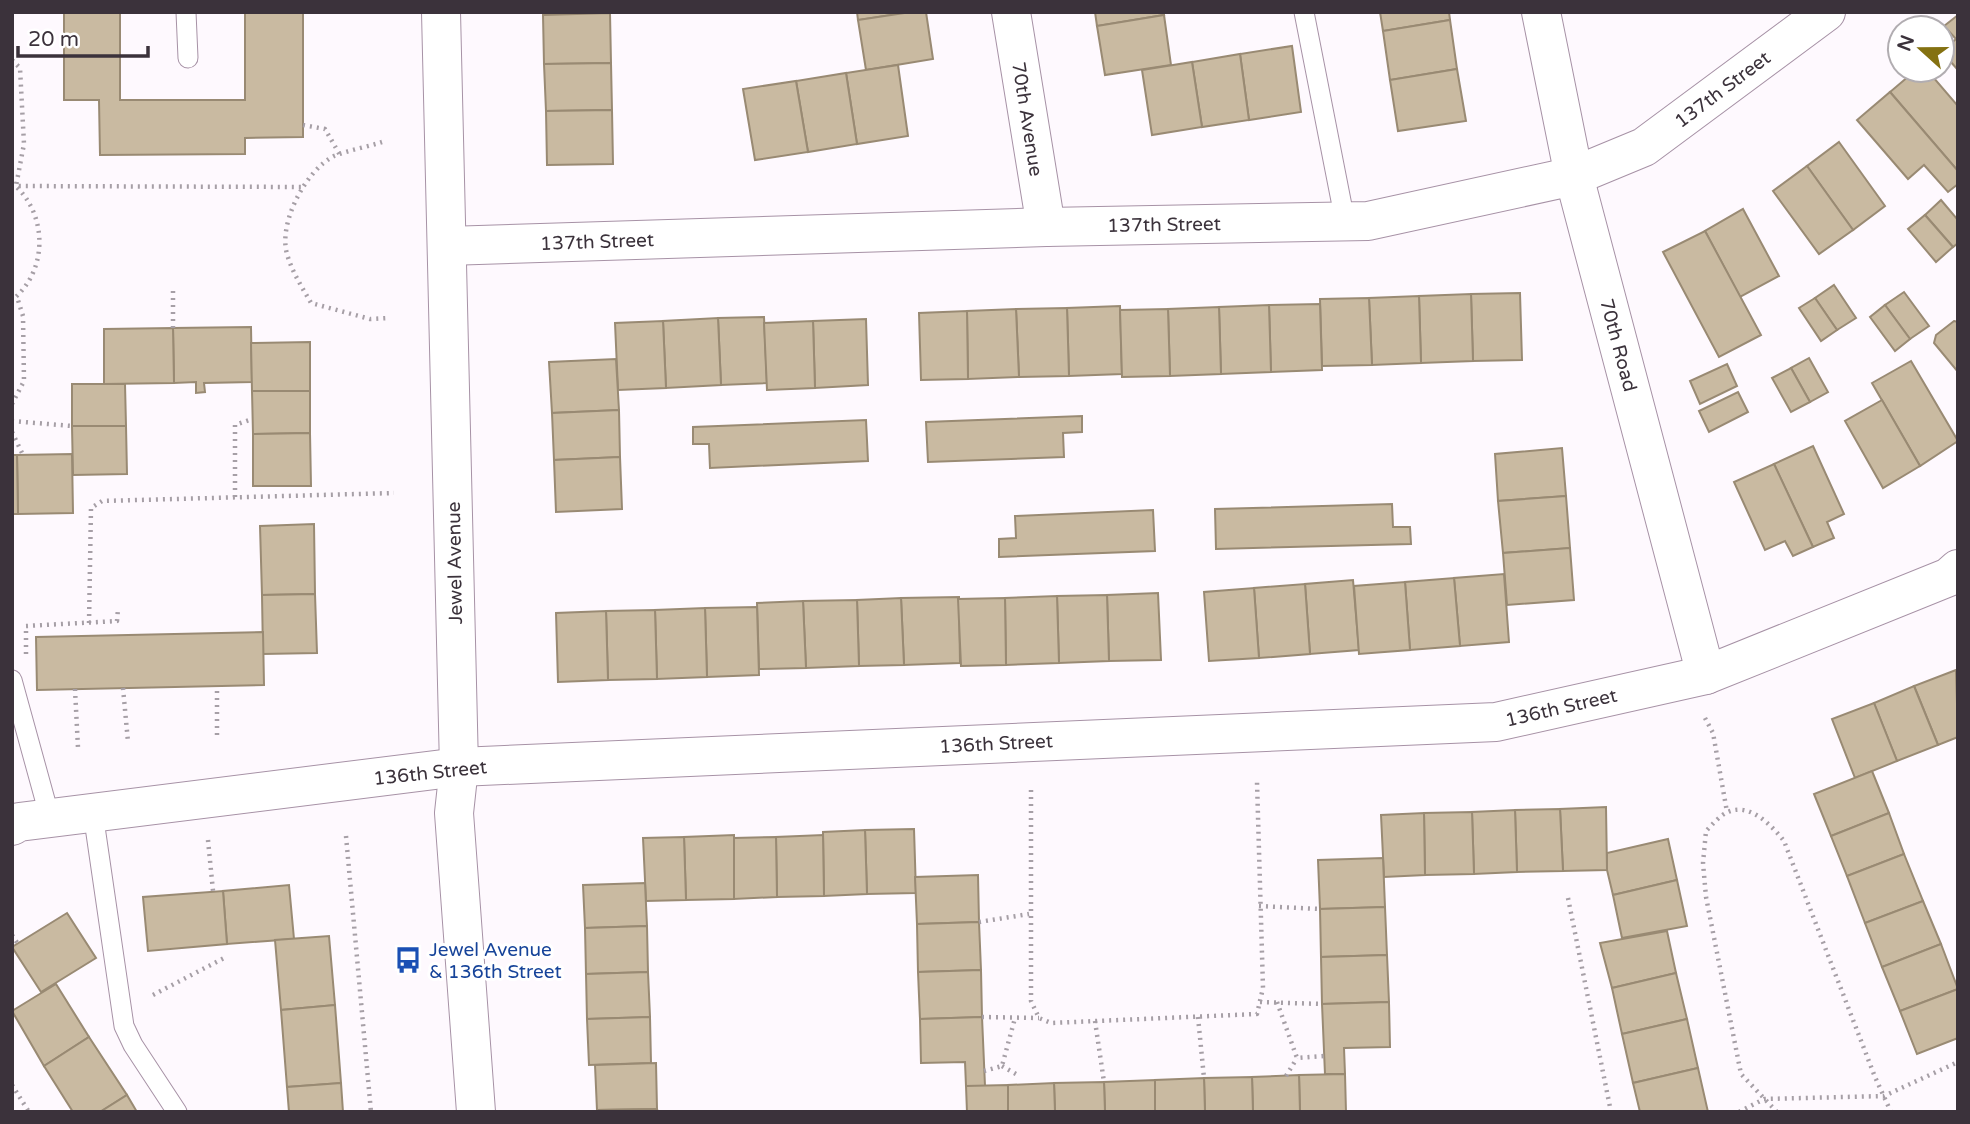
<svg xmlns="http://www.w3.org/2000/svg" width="1970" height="1124" viewBox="0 0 1970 1124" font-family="'Varela Round',sans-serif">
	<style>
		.building { fill: #c9baa1; stroke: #998a73; stroke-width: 2 }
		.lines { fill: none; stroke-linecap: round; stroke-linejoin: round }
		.service-casing { stroke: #a792a6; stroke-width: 21 }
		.minor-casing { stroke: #a792a6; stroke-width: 40 }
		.tertiary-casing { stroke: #a792a6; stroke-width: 40 }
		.path { stroke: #a69fa6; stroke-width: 4.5; stroke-dasharray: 2 5; stroke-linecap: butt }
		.service { stroke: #fff; stroke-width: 19 }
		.minor { stroke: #fff; stroke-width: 38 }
		.tertiary { stroke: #fff; stroke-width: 38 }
		.labels { text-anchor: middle; stroke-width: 6; stroke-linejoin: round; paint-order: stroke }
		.street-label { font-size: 19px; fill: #3b323b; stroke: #fff }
		.transit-label { font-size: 19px; fill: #164399; stroke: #fff; text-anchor: start }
	</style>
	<rect width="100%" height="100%" fill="#fef9fe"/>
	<g class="building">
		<polygon points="64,12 120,12 120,100 245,100 245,12 303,12 303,137 245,138 245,154 100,155 99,100 64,100"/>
		<polygon points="543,12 610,12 610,13 543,15"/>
		<polygon points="857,12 911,12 858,20"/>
		<polygon points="911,12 926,12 933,59 866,70 858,20"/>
		<polygon points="1095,12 1163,12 1164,15 1097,26"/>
		<polygon points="1380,12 1449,12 1450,20 1383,31"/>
		<polygon points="610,13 611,63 544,64 543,15"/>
		<polygon points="1164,15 1171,65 1105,75 1097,26"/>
		<polygon points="1958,15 1958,70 1942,52 1956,39 1944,26"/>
		<polygon points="1450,20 1457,69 1390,80 1383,31"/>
		<polygon points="1292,46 1301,112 1249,120 1240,54"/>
		<polygon points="1240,54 1249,120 1202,127 1192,62"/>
		<polygon points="1192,62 1202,127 1152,135 1142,70"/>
		<polygon points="611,63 612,110 546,111 544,64"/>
		<polygon points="898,65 908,136 857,144 846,73"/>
		<polygon points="1457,69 1466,121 1398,131 1390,80"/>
		<polygon points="1916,70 1927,70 1958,106 1958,171 1890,92"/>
		<polygon points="846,73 857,144 808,152 796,81"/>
		<polygon points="796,81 808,152 755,160 743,89"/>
		<polygon points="1890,92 1958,171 1958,184 1948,192 1924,165 1908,179 1857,120"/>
		<polygon points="612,110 613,164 547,165 546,111"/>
		<polygon points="1839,142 1885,206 1853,230 1807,166"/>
		<polygon points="1807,166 1853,230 1819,254 1773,191"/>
		<polygon points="1941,200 1958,220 1958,243 1953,247 1925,215"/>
		<polygon points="1743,209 1779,276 1740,297 1705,231"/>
		<polygon points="1925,215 1953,247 1936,262 1908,229"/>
		<polygon points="1705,231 1761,335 1719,357 1663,252"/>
		<polygon points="1834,285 1856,318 1837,330 1815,298"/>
		<polygon points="1904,292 1929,326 1910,339 1885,305"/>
		<polygon points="1520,293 1522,360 1473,361 1471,294"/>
		<polygon points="1471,294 1473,361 1421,363 1419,296"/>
		<polygon points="1419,296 1421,363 1372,365 1369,298"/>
		<polygon points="1369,298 1372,365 1322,366 1320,299"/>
		<polygon points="1815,298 1837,330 1821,341 1799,308"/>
		<polygon points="1320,304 1322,370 1271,372 1269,305"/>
		<polygon points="1269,305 1271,372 1221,374 1219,307"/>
		<polygon points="1885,305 1910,339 1895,351 1870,317"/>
		<polygon points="1120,306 1122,374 1069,376 1067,308"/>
		<polygon points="1219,307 1221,374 1170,376 1168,309"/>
		<polygon points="1067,308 1069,376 1019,377 1016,309"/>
		<polygon points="1016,309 1019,377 968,379 967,311"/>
		<polygon points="1168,309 1170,376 1122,377 1120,310"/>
		<polygon points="967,311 968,379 921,380 919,313"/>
		<polygon points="764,317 767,383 721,385 718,318"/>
		<polygon points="718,318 721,385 666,388 663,321"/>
		<polygon points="866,319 868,385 815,388 813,321"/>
		<polygon points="663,321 666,388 618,390 615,323"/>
		<polygon points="813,321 815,388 767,390 764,323"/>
		<polygon points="1954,321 1958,322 1958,372 1934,343 1936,335"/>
		<polygon points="251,327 252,382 204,383 205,392 196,393 196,382 174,383 173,328"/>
		<polygon points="173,328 174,383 104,384 104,329"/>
		<polygon points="310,342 310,391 252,391 251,343"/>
		<polygon points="1809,358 1828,392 1810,402 1791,368"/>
		<polygon points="616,359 619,410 552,413 549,362"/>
		<polygon points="1911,361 1958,441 1920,466 1872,383"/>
		<polygon points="1727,364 1737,386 1700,404 1690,381"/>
		<polygon points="1791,368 1810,402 1791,412 1772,378"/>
		<polygon points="72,384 125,384 126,426 72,426"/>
		<polygon points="252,391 310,391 310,433 253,434"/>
		<polygon points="1738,392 1748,412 1709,432 1699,411"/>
		<polygon points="1882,400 1920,466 1883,488 1845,421"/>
		<polygon points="619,410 620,457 554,460 552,413"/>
		<polygon points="1082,416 1082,432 1063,433 1064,457 928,462 926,422"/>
		<polygon points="866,420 868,461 710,468 709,444 693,444 693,427"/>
		<polygon points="72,426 126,426 127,474 73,475"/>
		<polygon points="310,433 311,486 253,486 253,434"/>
		<polygon points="1813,446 1844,514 1827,522 1834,538 1813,547 1774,464"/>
		<polygon points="1562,448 1566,496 1498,501 1495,454"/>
		<polygon points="72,454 73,513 18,514 17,455"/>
		<polygon points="12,455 17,455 18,514 12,514"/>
		<polygon points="620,457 622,509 556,512 554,460"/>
		<polygon points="1774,464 1813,547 1793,556 1785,541 1765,550 1734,482"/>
		<polygon points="1566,496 1570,548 1503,553 1498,501"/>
		<polygon points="1392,504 1393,527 1410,527 1411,544 1216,549 1215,509"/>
		<polygon points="1153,510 1155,551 999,557 999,539 1016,538 1015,516"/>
		<polygon points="314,524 315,594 262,595 260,526"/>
		<polygon points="1570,548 1574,600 1507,605 1503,553"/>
		<polygon points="1504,574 1509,642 1460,646 1454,578"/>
		<polygon points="1454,578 1460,646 1410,650 1405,582"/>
		<polygon points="1353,580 1359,650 1310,654 1305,584"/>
		<polygon points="1405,582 1410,650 1359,654 1354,586"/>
		<polygon points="1305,584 1310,654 1259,658 1254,588"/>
		<polygon points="1254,588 1259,658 1209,661 1204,592"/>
		<polygon points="1158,593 1161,660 1109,661 1107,595"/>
		<polygon points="315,594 317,653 263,654 262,595"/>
		<polygon points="1107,595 1109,661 1059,663 1057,596"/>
		<polygon points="1057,596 1059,663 1006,665 1005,598"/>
		<polygon points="959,597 960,663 904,665 901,598"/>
		<polygon points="901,598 904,665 859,666 857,600"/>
		<polygon points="1005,598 1006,665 961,666 958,599"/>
		<polygon points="857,600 859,666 806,668 803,601"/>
		<polygon points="803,601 806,668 759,669 757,603"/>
		<polygon points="757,607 759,675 707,677 705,608"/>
		<polygon points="705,608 707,677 657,679 655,610"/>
		<polygon points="655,610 657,679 608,680 606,611"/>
		<polygon points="606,611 608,680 558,682 556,613"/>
		<polygon points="263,632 264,685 37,690 36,637"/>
		<polygon points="1956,670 1958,737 1938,745 1914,686"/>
		<polygon points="1914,686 1938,745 1897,761 1874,703"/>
		<polygon points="1874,703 1897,761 1855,778 1832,719"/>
		<polygon points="1872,771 1889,813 1831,836 1814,794"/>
		<polygon points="1606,807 1607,870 1563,871 1560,809"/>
		<polygon points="1560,809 1563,871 1517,872 1515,810"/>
		<polygon points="1515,810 1517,872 1474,874 1472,812"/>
		<polygon points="1472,812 1474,874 1425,875 1424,813"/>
		<polygon points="1424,813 1425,875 1384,877 1381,815"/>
		<polygon points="1889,813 1904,854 1847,876 1831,836"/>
		<polygon points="914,829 916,893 867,894 865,830"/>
		<polygon points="865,830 867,894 824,896 823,832"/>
		<polygon points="734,835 734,899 686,900 684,837"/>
		<polygon points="823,835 824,896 777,897 776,837"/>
		<polygon points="684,837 686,900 646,901 643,838"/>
		<polygon points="776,837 777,897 734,899 734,838"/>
		<polygon points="1668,839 1677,880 1613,895 1607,870 1607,853"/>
		<polygon points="1904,854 1923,901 1865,923 1847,876"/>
		<polygon points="1383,858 1385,907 1320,909 1318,860"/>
		<polygon points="978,875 979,922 917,924 915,877"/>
		<polygon points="1677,880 1687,926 1622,938 1613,895"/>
		<polygon points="645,883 647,926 585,928 583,885"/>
		<polygon points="289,885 294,939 227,944 223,891"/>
		<polygon points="223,891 227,944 148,951 143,897"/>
		<polygon points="1923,901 1941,944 1882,967 1865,923"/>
		<polygon points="1385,907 1387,955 1321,957 1320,909"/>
		<polygon points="67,913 96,958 41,992 12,947"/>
		<polygon points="979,922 981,970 918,972 917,924"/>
		<polygon points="647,926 648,972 586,974 585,928"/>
		<polygon points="1667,931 1676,973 1612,988 1600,943"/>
		<polygon points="329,936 335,1005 281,1010 275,940"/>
		<polygon points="1941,944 1958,989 1900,1011 1882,967"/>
		<polygon points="1387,955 1389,1002 1322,1004 1321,957"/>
		<polygon points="981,970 982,1017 920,1019 918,972"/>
		<polygon points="648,972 650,1017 587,1019 586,974"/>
		<polygon points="1676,973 1687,1019 1622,1034 1612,988"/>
		<polygon points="56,984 89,1037 44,1066 12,1011"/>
		<polygon points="1958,989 1958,1038 1917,1054 1900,1011"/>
		<polygon points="1389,1002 1390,1047 1344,1048 1345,1074 1325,1074 1322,1004"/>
		<polygon points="335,1005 341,1083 287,1087 281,1010"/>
		<polygon points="650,1017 651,1063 589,1065 587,1019"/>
		<polygon points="982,1017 985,1086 966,1086 965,1062 921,1063 920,1019"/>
		<polygon points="1687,1019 1698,1068 1633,1083 1622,1034"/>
		<polygon points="89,1037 127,1095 100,1112 73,1112 44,1066"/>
		<polygon points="656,1063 657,1109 597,1110 595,1065"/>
		<polygon points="1698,1068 1708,1112 1640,1112 1633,1083"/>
		<polygon points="1345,1074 1346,1112 1300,1112 1299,1075"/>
		<polygon points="1299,1075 1300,1112 1253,1112 1252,1077"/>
		<polygon points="1252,1077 1253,1112 1205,1112 1204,1078"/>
		<polygon points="1204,1078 1205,1112 1155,1112 1155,1080"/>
		<polygon points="1155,1080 1155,1112 1105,1112 1104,1082"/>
		<polygon points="1104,1082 1105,1112 1055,1112 1054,1083"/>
		<polygon points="341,1083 343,1112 289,1112 287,1087"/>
		<polygon points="1054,1083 1055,1112 1008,1112 1008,1085"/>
		<polygon points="1008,1085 1008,1112 967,1112 966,1086"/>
		<polygon points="127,1095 137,1112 100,1112"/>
		<polygon points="657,1109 658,1112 597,1112 597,1110"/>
	</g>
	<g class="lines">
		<defs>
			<g id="service">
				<polyline points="186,12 188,58"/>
				<polyline points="1304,12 1345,221"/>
				<polyline points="12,680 50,818"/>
				<polyline points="93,813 124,1026 133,1045 177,1112"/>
			</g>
			<g id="minor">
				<polyline points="1011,12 1046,227"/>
				<polyline points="1541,12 1574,176 1706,675"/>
				<polyline points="447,246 1046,227 1368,221 1574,176 1644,147 1826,12"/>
				<polyline points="12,826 19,822 459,767 1496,722 1706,675 1949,577 1958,569"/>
			</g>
			<polyline id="tertiary" points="441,12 459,767 454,813 476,1112"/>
		</defs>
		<use href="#service" class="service-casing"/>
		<use href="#minor" class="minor-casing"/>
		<use href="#tertiary" class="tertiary-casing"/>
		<g class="path">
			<polyline points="12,60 20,68 24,144 16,186 302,187"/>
			<polyline points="303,125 325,129 340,155"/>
			<path d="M382,142C367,147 349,150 334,156C306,170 278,223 287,254C292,272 302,287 311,303L370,319L388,318"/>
			<path d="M12,183C48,212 49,271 12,300"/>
			<polyline points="173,328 173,289"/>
			<polyline points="12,404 24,381 23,316 17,297"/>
			<polyline points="12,421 72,426"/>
			<polyline points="12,432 23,455"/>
			<polyline points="235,497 235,425 252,419"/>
			<polyline points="89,623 91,508 102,501 394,493"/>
			<polyline points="26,654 26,626 117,621 118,609"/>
			<polyline points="123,688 128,742"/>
			<polyline points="75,689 78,748"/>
			<polyline points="1705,718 1713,733 1727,812"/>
			<polyline points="217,735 217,686"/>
			<polyline points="1031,790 1031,1001 1039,1018 1051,1023 1257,1014 1263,988 1257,782"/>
			<polyline points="346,836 371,1112"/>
			<polyline points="208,840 213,891"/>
			<polyline points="1568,898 1611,1112"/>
			<polyline points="1259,906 1320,909"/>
			<polyline points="979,922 1029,914"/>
			<polyline points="12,935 18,944"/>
			<polyline points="153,995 224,958"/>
			<polyline points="1260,1002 1322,1004"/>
			<polyline points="1277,1002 1297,1058 1324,1056"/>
			<polyline points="982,1017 1039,1018"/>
			<polyline points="1198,1017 1204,1078"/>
			<polyline points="1095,1021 1104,1082"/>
			<polyline points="1002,1066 1016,1074"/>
			<polyline points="984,1071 1002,1066 1015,1018"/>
			<polyline points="1286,1076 1297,1058"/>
			<polyline points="12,1085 29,1112"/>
			<polyline points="1739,1112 1764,1099 1884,1096 1958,1062"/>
			<path d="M1777,1112L1741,1074L1706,897L1703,863L1706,831C1712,825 1720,815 1728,812C1750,802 1772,826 1784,841L1875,1077L1891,1112"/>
		</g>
		<use href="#service" class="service"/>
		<use href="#minor" class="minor"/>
		<use href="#tertiary" class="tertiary"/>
	</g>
	<defs>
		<symbol id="bus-bare" viewBox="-9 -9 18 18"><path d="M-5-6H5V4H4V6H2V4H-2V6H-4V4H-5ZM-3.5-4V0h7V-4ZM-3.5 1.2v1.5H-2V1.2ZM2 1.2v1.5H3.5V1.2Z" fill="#1a4fb4" stroke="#fff" stroke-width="2.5" paint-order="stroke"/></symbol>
	</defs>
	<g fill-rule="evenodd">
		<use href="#bus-bare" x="389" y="941" width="38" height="38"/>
	</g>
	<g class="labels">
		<g class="street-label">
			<text transform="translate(1722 89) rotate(-37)" y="7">137th Street</text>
			<text transform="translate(1028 119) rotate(81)" y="7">70th Avenue</text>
			<text transform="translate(1164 224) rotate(-1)" y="7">137th Street</text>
			<text transform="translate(597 241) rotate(-2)" y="7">137th Street</text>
			<text transform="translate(1619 345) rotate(75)" y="7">70th Road</text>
			<text transform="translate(454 563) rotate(-91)" y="7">Jewel Avenue</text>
			<text transform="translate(1561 707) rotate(-13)" y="7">136th Street</text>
			<text transform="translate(996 743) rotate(-3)" y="7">136th Street</text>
			<text transform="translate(430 772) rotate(-6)" y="7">136th Street</text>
		</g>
		<g class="transit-label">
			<text x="429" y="956">Jewel Avenue<tspan x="429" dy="22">&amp; 136th Street</tspan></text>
		</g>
	</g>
	<rect width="1970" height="1124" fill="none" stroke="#3b323b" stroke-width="28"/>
	<g transform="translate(1921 49) rotate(291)"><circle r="33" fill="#ffffff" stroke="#b1adb1" stroke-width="2"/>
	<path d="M0-5L12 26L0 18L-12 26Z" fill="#847111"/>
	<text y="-10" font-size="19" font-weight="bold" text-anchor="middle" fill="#3b323b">N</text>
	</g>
	<path d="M18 46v10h130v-10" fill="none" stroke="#3b323b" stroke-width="3.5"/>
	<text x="28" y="46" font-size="21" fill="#3b323b" stroke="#ffffff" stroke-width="5" paint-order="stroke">20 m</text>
</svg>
